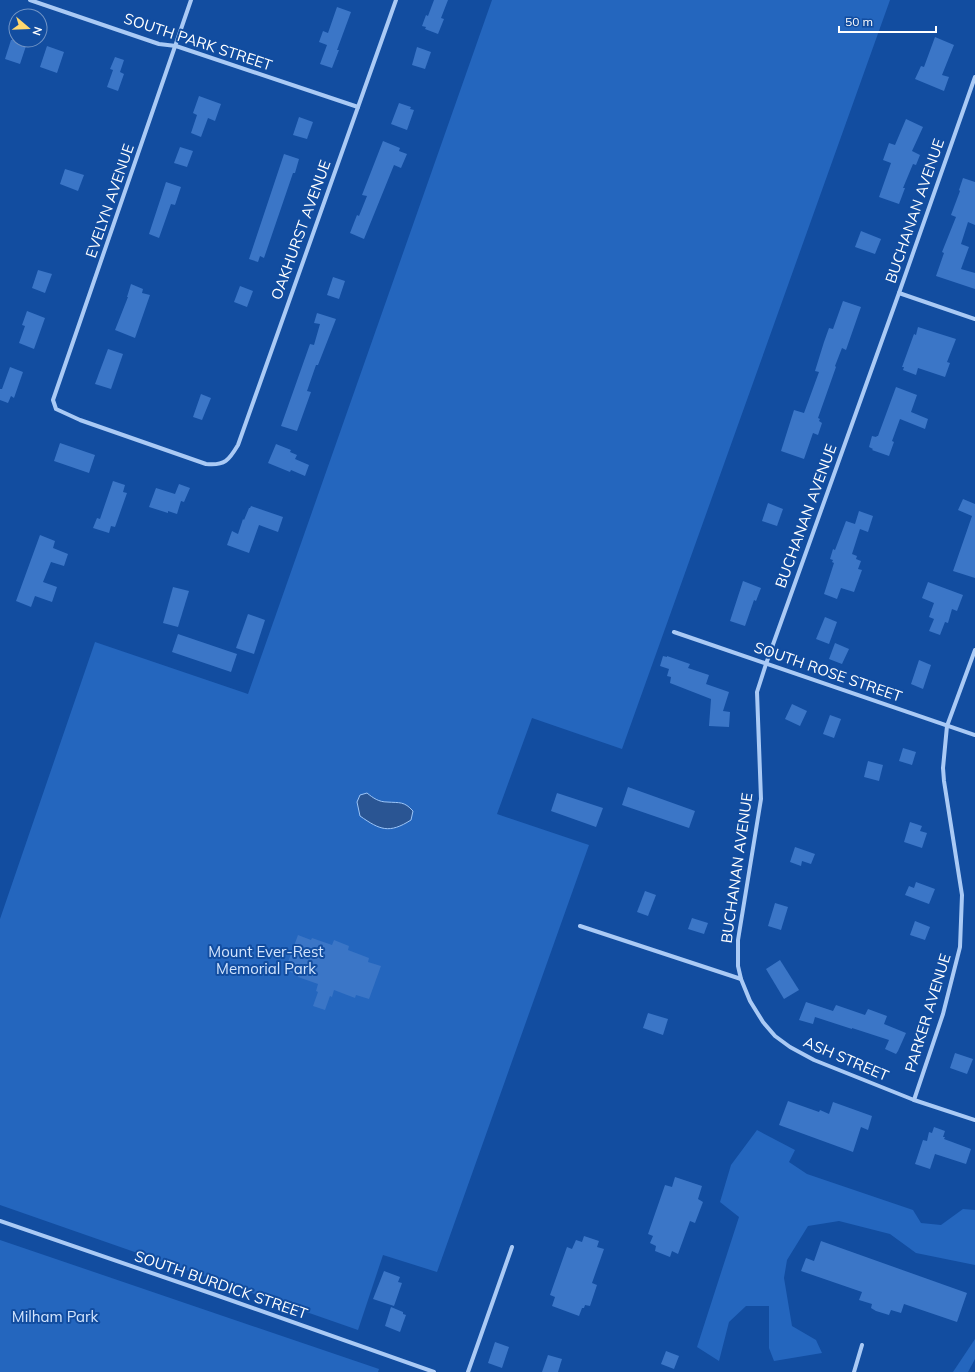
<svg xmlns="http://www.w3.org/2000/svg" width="975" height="1372" viewBox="0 0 975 1372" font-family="Mulish,sans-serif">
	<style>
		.green { fill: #2466be }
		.water { fill: #2a5593; stroke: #9cc5f8 }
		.building { fill: #3b76c7 }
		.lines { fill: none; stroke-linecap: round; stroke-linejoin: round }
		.street { stroke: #aacaf5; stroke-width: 4 }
		.labels { text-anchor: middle; stroke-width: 4; stroke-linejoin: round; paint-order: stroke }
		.street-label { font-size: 15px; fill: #fff; stroke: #124da0 }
		.park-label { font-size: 15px; fill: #d3e5fe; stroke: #124da0 }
	</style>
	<rect width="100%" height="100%" fill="#124da0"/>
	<g class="green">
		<polygon points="492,0 890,0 622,749 532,718 497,814 589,845 437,1272 383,1255 358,1330 0,1205 0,919 95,642 248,694"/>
		<polygon points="757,1130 795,1150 789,1162 807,1174 913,1210 921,1223 941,1225 963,1209 975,1210 975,1265 916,1253 890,1234 839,1221 808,1226 787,1260 784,1278 792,1326 816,1340 822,1353 774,1361 769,1348 769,1306 746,1306 729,1322 719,1361 697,1347 739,1217 720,1202 731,1165"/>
		<polygon points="0,1240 379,1369 378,1372 0,1372"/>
		<polygon points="975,1339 975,1359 968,1372 953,1372"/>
	</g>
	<path class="water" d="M367,793C373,798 379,802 387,802C400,803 404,801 413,811L411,820C389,834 380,830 360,816L357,802L360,795Z"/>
	<g class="building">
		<polygon points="434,0 448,0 441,18 444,19 438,34 425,29 426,27 422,26 426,15 428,16"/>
		<polygon points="337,7 351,12 337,50 339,50 332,68 320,64 327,45 319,42 323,31 328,33"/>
		<polygon points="935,37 954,45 942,75 949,77 944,91 915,79 921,66 924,67"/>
		<polygon points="11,40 28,40 20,64 5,59"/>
		<polygon points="47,46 64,52 57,73 40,67"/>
		<polygon points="417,47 431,52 425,69 412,65"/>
		<polygon points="115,57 124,60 120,72 124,74 118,91 107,87 113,70 110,69"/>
		<polygon points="199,96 221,104 215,121 208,118 201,137 191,133 197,115 193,113"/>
		<polygon points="399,103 411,107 410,109 414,110 407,130 391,124"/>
		<polygon points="299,117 313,122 307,139 293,135"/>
		<polygon points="906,119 923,127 912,151 920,155 916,165 913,164 903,188 905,188 899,204 879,197 891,163 883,160 889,143 895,145"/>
		<polygon points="383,141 400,148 399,151 407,154 401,168 394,165 364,239 350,233 357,215 359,216 367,196 362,195"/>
		<polygon points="180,147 193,151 187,167 174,163"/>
		<polygon points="284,154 299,159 295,173 293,173 264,258 260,256 258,262 249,259"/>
		<polygon points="65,169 84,175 78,191 60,184"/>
		<polygon points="963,178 975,182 975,225 968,222 961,244 969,247 961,269 975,273 975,289 936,276 944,253 942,252 956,217 951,215 960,191 959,190"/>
		<polygon points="166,182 181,187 175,205 171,204 159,238 149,234"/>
		<polygon points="861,231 881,239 875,254 855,247"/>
		<polygon points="38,270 52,274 45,293 32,288"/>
		<polygon points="333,277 345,281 339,299 327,295"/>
		<polygon points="131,284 143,289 142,293 150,295 135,338 115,330 128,297 127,297"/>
		<polygon points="240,286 253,291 247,307 234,302"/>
		<polygon points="843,301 861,307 846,350 842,348 835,366 836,367 818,418 820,419 819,421 822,423 818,435 813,433 804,459 781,451 794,410 804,413 819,372 815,371 824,342 829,328 833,329"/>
		<polygon points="27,311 45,318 34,349 19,343 25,326 22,325"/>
		<polygon points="317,313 336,319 318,365 316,365 307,391 311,392 297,431 281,426 310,344 314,345 320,324 314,323"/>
		<polygon points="918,327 956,339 947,362 950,363 945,377 918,368 916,375 903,370 904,367 902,367 914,334 916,335"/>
		<polygon points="108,349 123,354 111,389 95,384"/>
		<polygon points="10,367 23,372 14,398 11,396 8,403 0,400 0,389 2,389"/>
		<polygon points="896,387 917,395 911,412 928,419 925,429 900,419 892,441 894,442 889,456 872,450 873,449 869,447 872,436 876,437 877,436 878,436"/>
		<polygon points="201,394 211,398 202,420 193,417"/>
		<polygon points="60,443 95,455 89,473 54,461"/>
		<polygon points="276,444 291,450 290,452 297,455 295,459 309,465 305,476 291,470 290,472 268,463"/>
		<polygon points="113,481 125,485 123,492 127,493 115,527 111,526 109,533 93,528 97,518 100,519"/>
		<polygon points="179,484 190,488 184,502 181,501 177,514 168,511 168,513 149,507 156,488 175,494"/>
		<polygon points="963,499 975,504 975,578 953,571 972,516 958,510"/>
		<polygon points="768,503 783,509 777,526 762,521"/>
		<polygon points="251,506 283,517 278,532 259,525 249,553 227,545 232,531 238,534 243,519 244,520 249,508 250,508"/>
		<polygon points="859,511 873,516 868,532 860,529 852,554 857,556 856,559 861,561 858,569 862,570 854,592 841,588 837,599 824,594 834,563 832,562 833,560 830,559 833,549 835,550 846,521 855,524"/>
		<polygon points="40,535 55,541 53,548 68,554 64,566 51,562 43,582 57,587 52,602 35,596 31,607 16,601"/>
		<polygon points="743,581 761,588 756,601 754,600 745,626 730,621"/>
		<polygon points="928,582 963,595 957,611 952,609 948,623 945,622 940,635 929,631 934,619 929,617 934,603 922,598"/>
		<polygon points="173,587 189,591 178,627 163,623"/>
		<polygon points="248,614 265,620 254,654 236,648"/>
		<polygon points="825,617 837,622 829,644 816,639"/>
		<polygon points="178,634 237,654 231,672 172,652"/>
		<polygon points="835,643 849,649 842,664 829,659"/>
		<polygon points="663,656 667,657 667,656 690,664 688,668 709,675 706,684 729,692 723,711 730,712 729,727 709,726 711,699 670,683 671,677 667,676 669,669 660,666"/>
		<polygon points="919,660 931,665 923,689 911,684"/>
		<polygon points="792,704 807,711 800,726 785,719"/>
		<polygon points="830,715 841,719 834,738 823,734"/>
		<polygon points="903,748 916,752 912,765 899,761"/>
		<polygon points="868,761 883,765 879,781 864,777"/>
		<polygon points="628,787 695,811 689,828 622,805"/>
		<polygon points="557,793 603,808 596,827 551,811"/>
		<polygon points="910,822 922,826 920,831 927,833 922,848 904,842"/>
		<polygon points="795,847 815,854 811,864 802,861 801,866 790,862"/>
		<polygon points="916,882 935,889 929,904 905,895 909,886 914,888"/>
		<polygon points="645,891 656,895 648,916 637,912"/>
		<polygon points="775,903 788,907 781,930 768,926"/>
		<polygon points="692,918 708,923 704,934 688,929"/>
		<polygon points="915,921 930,927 925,940 910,935"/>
		<polygon points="298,935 311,940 312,938 332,945 334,940 349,946 348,950 369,958 368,962 381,966 369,999 356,995 355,998 334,990 332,997 330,996 325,1010 313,1006 318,992 316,991 318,984 298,977 298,975 285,970"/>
		<polygon points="780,960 799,990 784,999 766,969"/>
		<polygon points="806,1002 833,1011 836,1005 865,1015 868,1009 887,1016 884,1024 906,1033 898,1051 896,1054 885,1049 889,1040 852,1028 852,1029 815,1017 813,1024 799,1020"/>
		<polygon points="648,1013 668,1019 663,1035 643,1028"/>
		<polygon points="955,1053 973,1059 967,1074 950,1068"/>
		<polygon points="788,1101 819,1112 820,1110 829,1114 833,1102 872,1116 868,1130 861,1127 853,1152 779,1125"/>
		<polygon points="934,1127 945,1131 943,1137 945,1137 944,1139 971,1149 966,1164 935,1154 930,1169 915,1164 923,1140 927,1141 929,1132 932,1133"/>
		<polygon points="675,1177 702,1186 698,1199 703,1202 695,1223 690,1221 678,1254 672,1251 670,1257 655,1251 656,1246 650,1243 653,1236 648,1234 665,1185 672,1187"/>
		<polygon points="584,1236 599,1241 597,1247 604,1249 592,1283 597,1285 590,1306 585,1305 584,1308 582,1308 579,1316 552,1306 555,1297 550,1295 567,1247 572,1249 576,1240 582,1242"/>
		<polygon points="821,1241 967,1293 957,1322 904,1304 901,1313 891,1310 889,1315 876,1311 871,1308 872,1304 859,1300 862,1292 801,1271 806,1258 814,1261"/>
		<polygon points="384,1271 400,1277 398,1282 402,1283 394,1306 373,1299"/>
		<polygon points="391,1307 403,1312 403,1314 406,1315 400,1332 385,1326"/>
		<polygon points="495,1342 509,1347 502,1368 488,1363"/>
		<polygon points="666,1351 679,1356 674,1369 661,1364"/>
		<polygon points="548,1355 562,1359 558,1372 542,1372"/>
	</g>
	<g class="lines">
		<g class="street">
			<polyline points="30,0 159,44 176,46 358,107"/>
			<path d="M191,0L53,400L56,409L80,420L206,464C225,466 229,460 238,445L396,0"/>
			<polyline points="899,293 975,319"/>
			<polyline points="674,632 975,735"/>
			<polyline points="580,926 741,979 750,1001 763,1022 775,1036 790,1047 814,1060 914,1100 975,1120"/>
			<polyline points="741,979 738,966 738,940 761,799 757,692 766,664 899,293 975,77"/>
			<polyline points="914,1100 943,1014 960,947 962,895 944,781 943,768 947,726 975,650"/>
			<polyline points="0,1221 213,1294 434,1372"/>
			<polyline points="468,1372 512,1247"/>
			<polyline points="854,1372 862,1345"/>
		</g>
	</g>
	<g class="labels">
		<g class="street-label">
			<text transform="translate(198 42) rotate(18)" y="5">SOUTH PARK STREET</text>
			<text transform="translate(110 201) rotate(-71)" y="5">EVELYN AVENUE</text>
			<text transform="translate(915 211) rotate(-71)" y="5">BUCHANAN AVENUE</text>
			<text transform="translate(301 230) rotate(-70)" y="5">OAKHURST AVENUE</text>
			<text transform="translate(806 516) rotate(-70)" y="5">BUCHANAN AVENUE</text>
			<text transform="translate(828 672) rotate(19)" y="5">SOUTH ROSE STREET</text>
			<text transform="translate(737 868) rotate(-82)" y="5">BUCHANAN AVENUE</text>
			<text transform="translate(928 1013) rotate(-73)" y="5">PARKER AVENUE</text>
			<text transform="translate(846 1059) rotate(23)" y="5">ASH STREET</text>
			<text transform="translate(221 1285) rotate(19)" y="5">SOUTH BURDICK STREET</text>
		</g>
		<g class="park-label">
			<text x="266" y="957">Mount Ever-Rest<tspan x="266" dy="17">Memorial Park</tspan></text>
			<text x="55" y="1322">Milham Park</text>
		</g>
	</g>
	<g transform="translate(28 28) rotate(109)"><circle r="19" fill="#124da0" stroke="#7194c6"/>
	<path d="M0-3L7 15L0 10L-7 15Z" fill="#ffd86e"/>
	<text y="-6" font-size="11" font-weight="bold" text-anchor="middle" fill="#ffffff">N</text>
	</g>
	<path d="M839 26v6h97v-6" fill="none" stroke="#ffffff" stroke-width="2"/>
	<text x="845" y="26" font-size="12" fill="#ffffff" stroke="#124da0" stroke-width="3" paint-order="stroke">50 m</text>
</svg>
